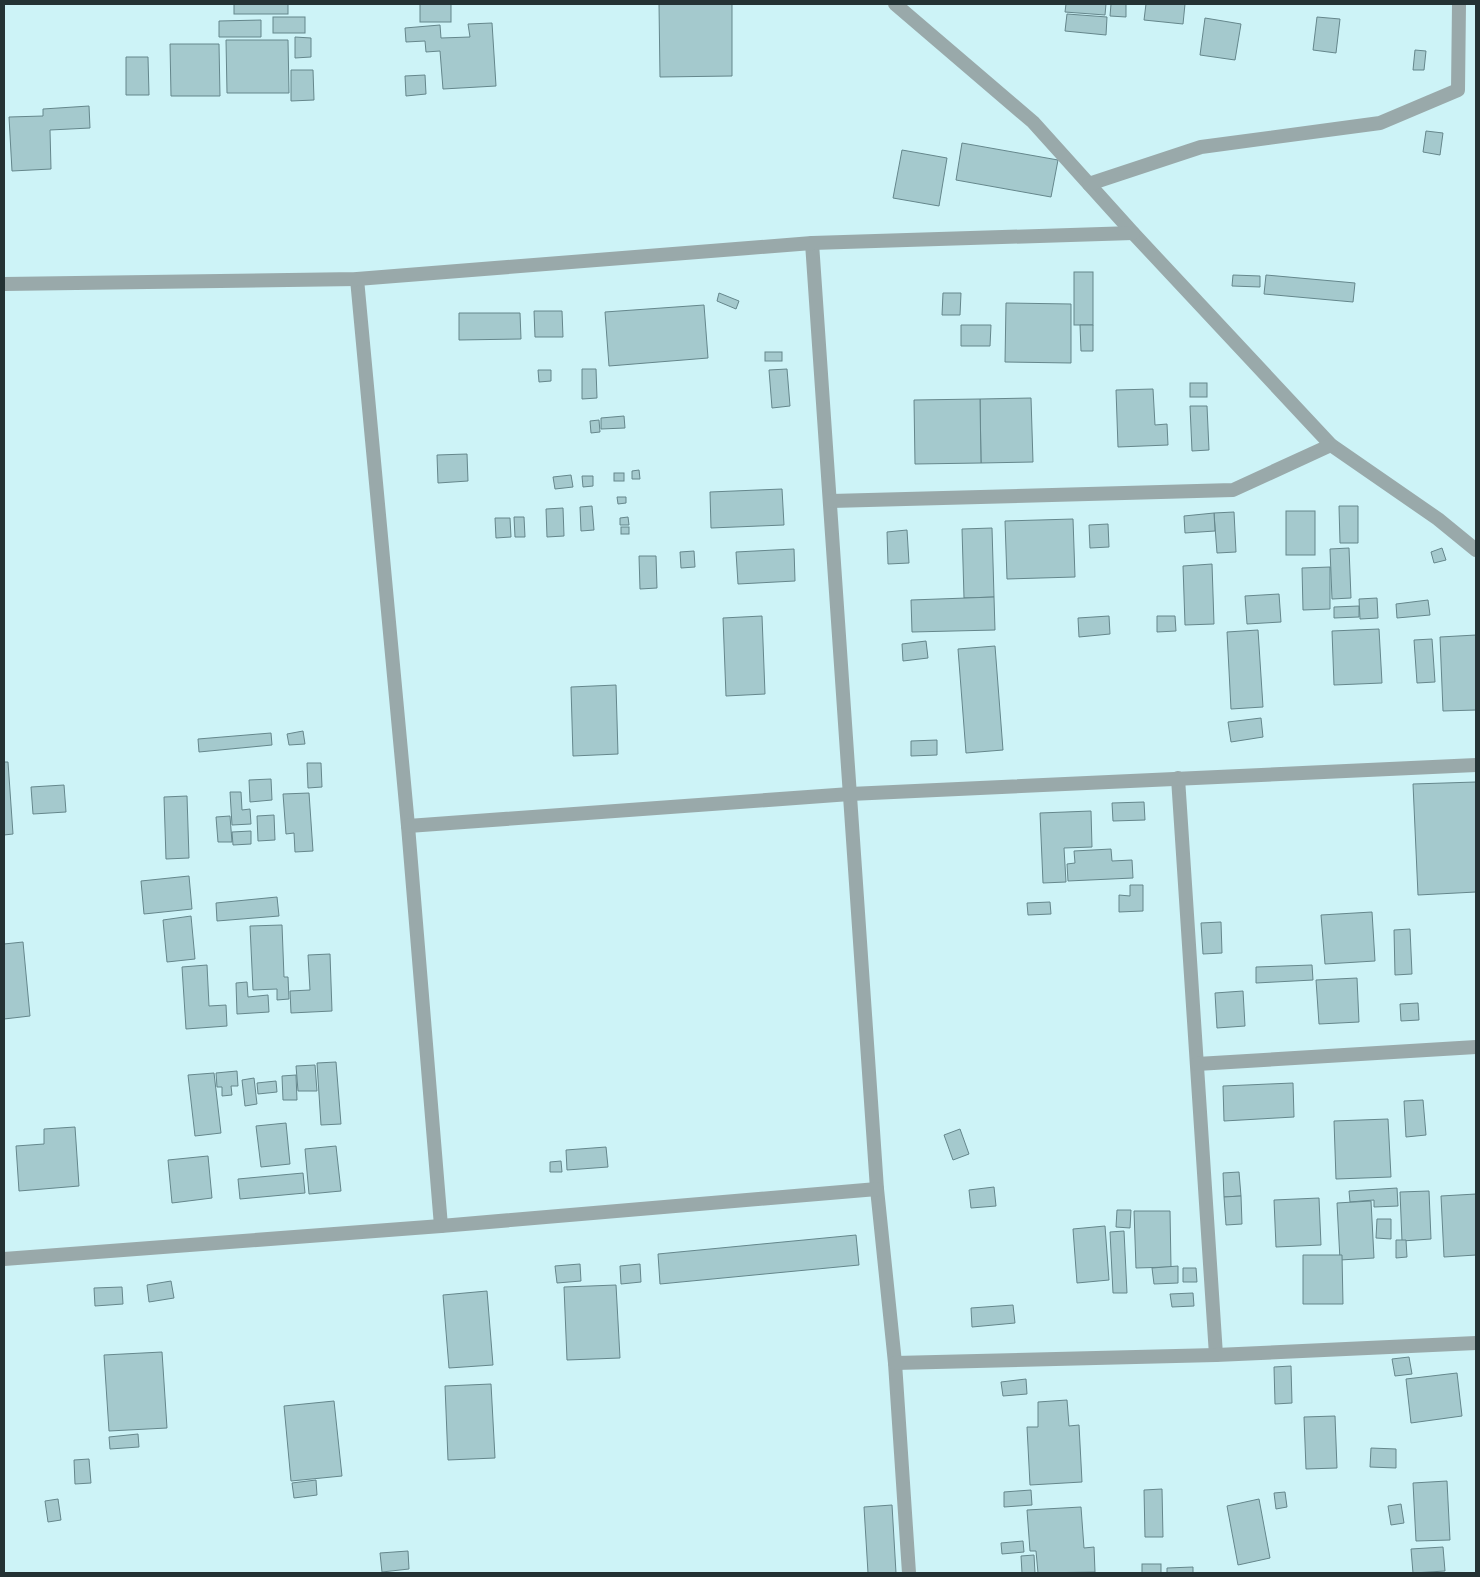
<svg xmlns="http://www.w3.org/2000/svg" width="1480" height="1577" viewBox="0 0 1480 1577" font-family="'Fira Sans Condensed',sans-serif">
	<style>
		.building { fill: #a4c9cd; stroke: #65878c }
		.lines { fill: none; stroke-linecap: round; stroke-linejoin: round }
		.minor { stroke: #99a9aa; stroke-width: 14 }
	</style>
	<rect width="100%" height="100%" fill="#cdf3f7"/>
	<g class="building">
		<rect x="234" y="4" width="54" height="10"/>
		<rect x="420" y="4" width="31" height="18"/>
		<polygon points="659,4 732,4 732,76 660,77"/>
		<polygon points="1066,4 1106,4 1105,15 1065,12"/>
		<polygon points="1111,4 1126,4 1126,17 1110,16"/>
		<polygon points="1146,4 1185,4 1183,24 1144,20"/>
		<polygon points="1067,14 1107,17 1106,35 1065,31"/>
		<rect x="273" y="17" width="32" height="16"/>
		<polygon points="1317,17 1340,19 1336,53 1313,50"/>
		<polygon points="1205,18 1241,24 1235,60 1200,55"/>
		<polygon points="261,20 261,37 219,37 219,21"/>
		<polygon points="492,23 496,86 443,89 440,51 426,52 425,41 406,42 405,28 440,25 441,38 470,37 468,24"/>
		<polygon points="295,37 311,38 311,57 295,58"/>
		<polygon points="226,40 288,40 289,93 227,93"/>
		<polygon points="170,44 219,44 220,96 171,96"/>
		<polygon points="1415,50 1426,51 1424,70 1413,70"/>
		<polygon points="126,57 148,57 149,95 126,95"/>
		<polygon points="291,70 313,70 314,100 291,101"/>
		<polygon points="425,75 426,94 406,96 405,76"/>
		<polygon points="89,106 90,128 50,130 51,169 12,171 9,117 43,116 43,109"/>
		<polygon points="1426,131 1443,133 1440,155 1423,152"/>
		<polygon points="962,143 1058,160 1051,197 956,180"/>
		<polygon points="902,150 947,158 939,206 893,198"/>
		<rect x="1074" y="272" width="19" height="53"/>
		<polygon points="1233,275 1260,276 1260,287 1232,286"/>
		<polygon points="1266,275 1355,283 1353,302 1264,294"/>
		<polygon points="719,293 739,301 736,309 717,301"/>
		<polygon points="943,293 961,293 960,315 942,315"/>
		<polygon points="1006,303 1071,304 1071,363 1005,362"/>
		<polygon points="704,305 708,358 609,366 605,312"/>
		<polygon points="534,311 562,311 563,337 535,337"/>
		<polygon points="459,313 520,313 521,339 459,340"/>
		<polygon points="961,325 991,325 990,346 961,346"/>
		<polygon points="1080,325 1093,325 1093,351 1081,351"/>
		<rect x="765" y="352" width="17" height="9"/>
		<polygon points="582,369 596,369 597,398 582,399"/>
		<polygon points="787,369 790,406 772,408 769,370"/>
		<polygon points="538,370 551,370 551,381 539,382"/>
		<rect x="1190" y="383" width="17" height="14"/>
		<polygon points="1153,389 1155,425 1167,424 1168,445 1118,447 1116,390"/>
		<polygon points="1031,398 1033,462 981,463 980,399"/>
		<polygon points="980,399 981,463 915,464 914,400"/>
		<polygon points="1190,406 1207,406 1209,450 1192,451"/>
		<polygon points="624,416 625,428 601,429 601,418"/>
		<polygon points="599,420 600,432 591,433 590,421"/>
		<polygon points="467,454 468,481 438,483 437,455"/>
		<polygon points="639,470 640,479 632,479 632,471"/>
		<rect x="614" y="473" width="10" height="8"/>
		<polygon points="571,475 573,487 555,489 553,477"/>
		<polygon points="582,476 593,476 593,486 583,487"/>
		<polygon points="782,489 784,525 711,528 710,492"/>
		<polygon points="617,497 626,497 626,503 618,504"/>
		<polygon points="592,506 594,530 581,531 580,507"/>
		<polygon points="1339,506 1358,506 1358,543 1340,543"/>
		<polygon points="563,508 564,536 547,537 546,509"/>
		<rect x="1286" y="511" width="29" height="44"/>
		<polygon points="1234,512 1236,552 1217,553 1214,513"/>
		<polygon points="1214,513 1215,531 1185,533 1184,516"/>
		<polygon points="514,517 524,517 525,537 515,537"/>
		<polygon points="628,517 629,525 620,525 620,518"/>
		<polygon points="495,518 510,518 511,537 496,538"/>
		<polygon points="1073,519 1075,577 1007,579 1005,521"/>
		<polygon points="1108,524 1109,547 1090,548 1089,525"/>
		<rect x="621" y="527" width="8" height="7"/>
		<polygon points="992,528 994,597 964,598 962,529"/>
		<polygon points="907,530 909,563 888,564 887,532"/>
		<polygon points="1349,548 1351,598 1332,599 1330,549"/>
		<polygon points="1442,548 1446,560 1434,563 1431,552"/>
		<polygon points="794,549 795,581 738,584 736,552"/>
		<polygon points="694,551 695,567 681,568 680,552"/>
		<polygon points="639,556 656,556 657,588 640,589"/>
		<polygon points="1212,564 1214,624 1185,625 1183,566"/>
		<polygon points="1330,567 1330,609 1303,610 1302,568"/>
		<polygon points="1279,594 1281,622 1247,624 1245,596"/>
		<polygon points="994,597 995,630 912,632 911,600"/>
		<polygon points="1377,598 1378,618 1360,619 1359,599"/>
		<polygon points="1428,600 1430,615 1397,618 1396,604"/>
		<polygon points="1359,606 1359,617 1334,618 1334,607"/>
		<polygon points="762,616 765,694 726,696 723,618"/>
		<polygon points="1109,616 1110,634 1079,637 1078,618"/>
		<polygon points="1157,616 1175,616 1176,631 1157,632"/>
		<polygon points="1379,629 1382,683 1334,685 1332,631"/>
		<polygon points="1258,630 1263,707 1231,709 1227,632"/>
		<polygon points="1476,635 1476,710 1443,711 1440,637"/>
		<polygon points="1432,639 1435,682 1417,683 1414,640"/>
		<polygon points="926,641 928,658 903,661 902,644"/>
		<polygon points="995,646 1003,750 966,753 958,649"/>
		<polygon points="616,685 618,754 573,756 571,687"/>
		<polygon points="1261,718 1263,737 1231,742 1228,722"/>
		<polygon points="303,731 305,744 289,745 287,734"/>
		<polygon points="271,733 272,745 199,752 198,739"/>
		<polygon points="937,740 937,755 911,756 911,741"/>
		<polygon points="4,762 8,762 13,834 4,835"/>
		<polygon points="307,763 321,763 322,787 308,788"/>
		<polygon points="271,779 272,800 250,802 249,780"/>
		<polygon points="1476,782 1476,892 1418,895 1413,784"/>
		<polygon points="64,785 66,812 33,814 31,787"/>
		<polygon points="230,792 241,792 242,810 250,809 251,824 232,825"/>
		<polygon points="309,793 313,851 295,852 294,833 286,834 283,794"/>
		<polygon points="187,796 189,858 166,859 164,797"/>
		<polygon points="1144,802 1145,820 1113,821 1112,803"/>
		<polygon points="1091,811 1092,847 1064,848 1066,882 1043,883 1040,813"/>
		<polygon points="274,815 275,840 258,841 257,816"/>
		<polygon points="230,816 232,842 218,842 216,817"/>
		<polygon points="251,831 251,844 233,845 232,832"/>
		<polygon points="1111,849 1112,861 1132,860 1133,878 1068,881 1067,864 1075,863 1074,851"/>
		<polygon points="189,876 192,909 144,914 141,881"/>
		<polygon points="1130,885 1143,885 1143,911 1119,912 1119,895 1130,896"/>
		<polygon points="277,897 279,916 217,921 216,903"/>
		<polygon points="1050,902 1051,914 1028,915 1027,903"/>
		<polygon points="1372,912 1375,961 1325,964 1321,915"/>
		<polygon points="191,916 195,959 167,962 163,920"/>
		<polygon points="1221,922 1222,953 1203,954 1201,923"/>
		<polygon points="282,925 284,977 288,977 289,999 277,1000 277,989 253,990 250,926"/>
		<polygon points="1410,929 1412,974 1395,975 1394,930"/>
		<polygon points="23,942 30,1016 4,1019 4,944"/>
		<polygon points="330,954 332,1011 291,1013 290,991 310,990 308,955"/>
		<polygon points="207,965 209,1006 226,1005 227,1026 186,1029 182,967"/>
		<polygon points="1312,965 1313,980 1256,983 1256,967"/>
		<polygon points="1357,978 1359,1022 1319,1024 1316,980"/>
		<polygon points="247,982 248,997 268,995 269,1012 237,1014 236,983"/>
		<polygon points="1243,991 1245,1026 1217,1028 1215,993"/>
		<polygon points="1418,1003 1419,1020 1401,1021 1400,1004"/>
		<polygon points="336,1062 341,1124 321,1125 317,1063"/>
		<polygon points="315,1065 317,1091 298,1091 296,1066"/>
		<polygon points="237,1071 238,1086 231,1086 232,1095 222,1096 222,1087 217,1087 216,1073"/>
		<polygon points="214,1073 221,1133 195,1136 188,1075"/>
		<polygon points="296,1075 297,1100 283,1100 282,1076"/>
		<polygon points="254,1078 257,1104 245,1106 242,1080"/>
		<polygon points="276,1081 277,1092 258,1094 257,1083"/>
		<polygon points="1293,1083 1294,1117 1224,1121 1223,1086"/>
		<polygon points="1423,1100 1426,1135 1406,1137 1404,1101"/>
		<polygon points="1388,1119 1391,1177 1336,1179 1334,1121"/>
		<polygon points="286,1123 290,1164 261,1167 256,1126"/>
		<polygon points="75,1127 79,1186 19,1191 16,1146 44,1144 44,1129"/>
		<polygon points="960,1129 969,1154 953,1160 944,1135"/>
		<polygon points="336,1146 341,1191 309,1194 305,1149"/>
		<polygon points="606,1147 608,1167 567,1170 566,1150"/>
		<polygon points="208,1156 212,1198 172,1203 168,1160"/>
		<polygon points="561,1161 562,1172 550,1172 550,1162"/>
		<polygon points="1239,1172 1241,1196 1224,1197 1223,1173"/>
		<polygon points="303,1173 305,1193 240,1199 238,1179"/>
		<polygon points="994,1187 996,1206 971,1208 969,1190"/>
		<polygon points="1397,1188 1398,1206 1374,1207 1374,1200 1350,1202 1349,1191"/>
		<polygon points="1429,1191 1431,1239 1402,1241 1400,1192"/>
		<polygon points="1476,1194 1476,1255 1444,1257 1441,1196"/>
		<polygon points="1241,1196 1242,1224 1226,1225 1224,1197"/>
		<polygon points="1319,1198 1321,1245 1276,1247 1274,1200"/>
		<polygon points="1371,1201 1374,1258 1340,1260 1337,1203"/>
		<polygon points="1117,1210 1131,1210 1130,1228 1116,1227"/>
		<polygon points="1134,1211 1170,1211 1171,1267 1136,1268"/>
		<polygon points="1377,1219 1391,1219 1391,1239 1376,1238"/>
		<polygon points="1105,1226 1109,1280 1077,1283 1073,1229"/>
		<polygon points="1124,1231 1127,1293 1113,1293 1110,1232"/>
		<polygon points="856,1235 859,1265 660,1284 658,1254"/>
		<polygon points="1396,1240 1406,1240 1407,1257 1396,1258"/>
		<polygon points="1303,1255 1342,1255 1343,1304 1303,1304"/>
		<polygon points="580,1264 581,1281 557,1283 555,1266"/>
		<polygon points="640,1264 641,1282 621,1284 620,1266"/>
		<polygon points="1178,1266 1178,1283 1154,1284 1152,1268"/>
		<polygon points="1183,1268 1196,1268 1197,1282 1183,1282"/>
		<polygon points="171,1281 174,1298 149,1302 147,1285"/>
		<polygon points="616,1285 620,1358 567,1360 564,1287"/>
		<polygon points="122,1287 123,1304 95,1306 94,1288"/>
		<polygon points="487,1291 493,1365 449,1368 443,1295"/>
		<polygon points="1193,1293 1194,1306 1172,1307 1170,1294"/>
		<polygon points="1013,1305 1015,1323 972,1327 971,1308"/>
		<polygon points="162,1352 167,1428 109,1431 104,1355"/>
		<polygon points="1409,1357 1412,1374 1395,1376 1392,1359"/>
		<polygon points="1291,1366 1292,1403 1275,1404 1274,1367"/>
		<polygon points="1457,1373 1462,1416 1411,1423 1406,1379"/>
		<polygon points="1026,1379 1027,1394 1003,1396 1001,1382"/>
		<polygon points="491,1384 495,1458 448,1460 445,1386"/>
		<polygon points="1067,1400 1069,1426 1079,1425 1082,1482 1030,1485 1027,1427 1038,1427 1038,1402"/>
		<polygon points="334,1401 342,1476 291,1481 284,1406"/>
		<polygon points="1335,1416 1337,1468 1306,1469 1304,1417"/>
		<polygon points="138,1434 139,1447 110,1449 109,1437"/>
		<polygon points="1371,1448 1396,1449 1396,1468 1370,1467"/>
		<polygon points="89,1459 91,1483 75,1484 74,1460"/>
		<polygon points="316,1480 317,1495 294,1498 292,1483"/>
		<polygon points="1447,1481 1450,1540 1416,1541 1413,1483"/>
		<polygon points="1162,1489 1163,1537 1145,1537 1144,1490"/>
		<polygon points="1031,1490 1032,1505 1004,1507 1004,1492"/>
		<polygon points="1285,1492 1287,1507 1276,1509 1274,1493"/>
		<polygon points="58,1499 61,1520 48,1522 45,1501"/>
		<polygon points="1259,1499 1270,1558 1238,1565 1227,1506"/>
		<polygon points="1401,1504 1404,1523 1391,1525 1388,1506"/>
		<polygon points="892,1505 896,1573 868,1573 864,1507"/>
		<polygon points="1081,1507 1084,1548 1094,1547 1095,1572 1038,1573 1036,1551 1030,1551 1027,1510"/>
		<polygon points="1023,1541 1024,1552 1002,1554 1001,1543"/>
		<polygon points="1443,1547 1445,1571 1413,1573 1411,1549"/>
		<polygon points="408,1551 409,1569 382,1572 380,1553"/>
		<polygon points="1034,1555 1035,1573 1022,1573 1021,1556"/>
		<rect x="1142" y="1564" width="19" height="9"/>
		<polygon points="1193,1567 1193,1573 1167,1573 1167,1568"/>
	</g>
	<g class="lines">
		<g class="minor">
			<polyline points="895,4 1033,122 1133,233 1331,445 1438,519 1476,550"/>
			<polyline points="1089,184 1201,147 1380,123 1458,90 1459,4"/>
			<polyline points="812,243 877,1189 895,1363 909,1573"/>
			<polyline points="357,279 408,826 441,1226"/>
			<polyline points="4,284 357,279 812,243 1133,233"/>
			<polyline points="831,501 1233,490 1331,445"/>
			<polyline points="1178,778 1216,1355"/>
			<polyline points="408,826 850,794 1476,765"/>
			<polyline points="1197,1064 1476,1047"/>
			<polyline points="4,1259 441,1226 877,1189"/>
			<polyline points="895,1363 1216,1355 1476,1343"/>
		</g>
	</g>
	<rect width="1480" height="1577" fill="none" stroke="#243234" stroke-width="10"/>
</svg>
